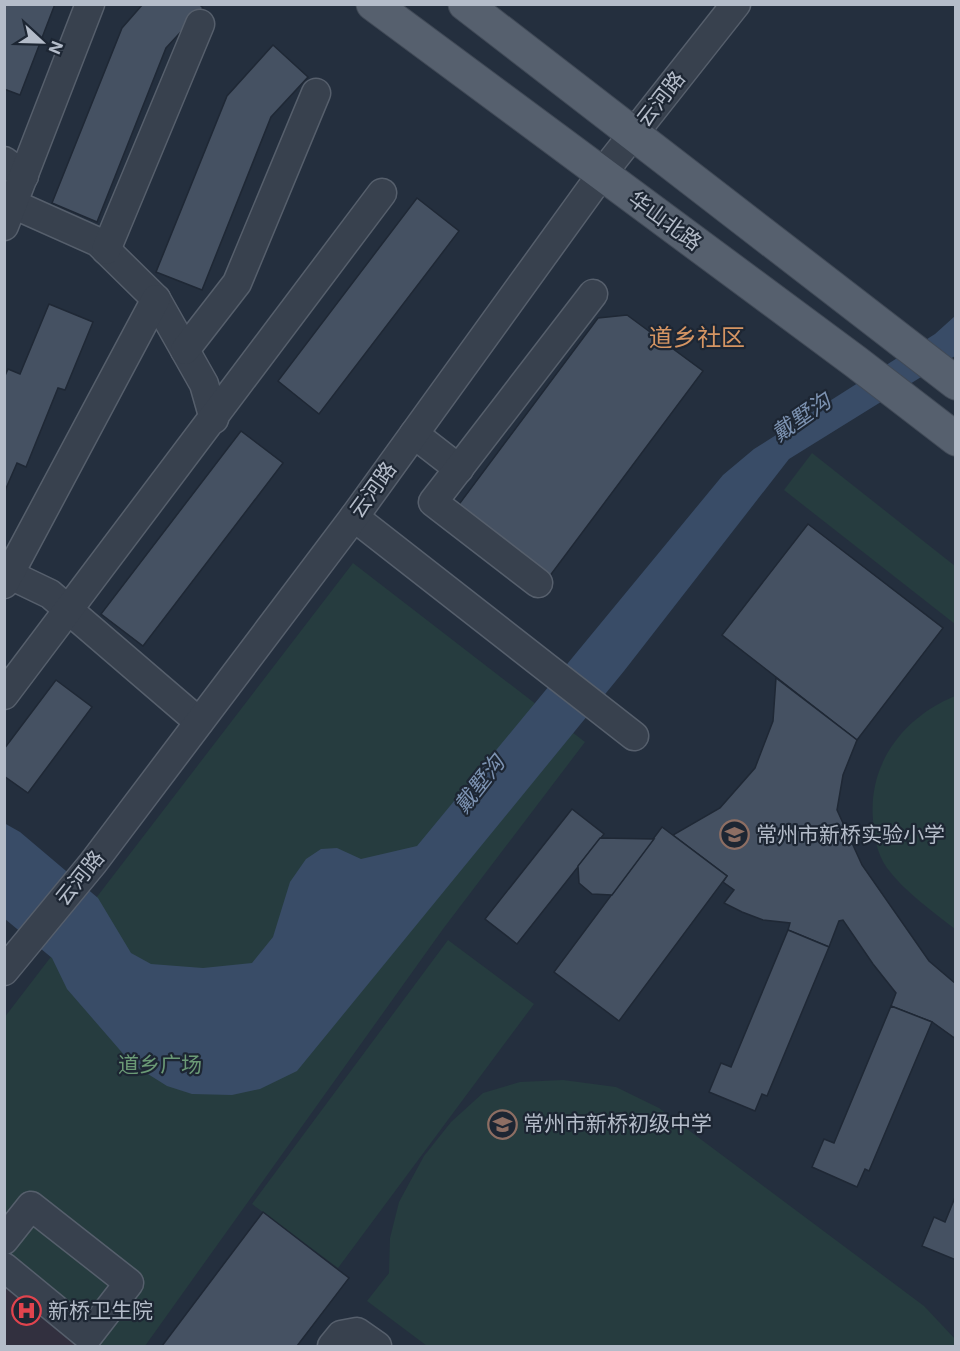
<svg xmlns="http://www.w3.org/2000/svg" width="960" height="1351" viewBox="0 0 960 1351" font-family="Inter,'Noto Sans SC',sans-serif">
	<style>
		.medical { fill: #32303f }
		.green { fill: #263c3f }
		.water { fill: #394c67 }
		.building { fill: #455162; stroke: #1f2835; stroke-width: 1.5 }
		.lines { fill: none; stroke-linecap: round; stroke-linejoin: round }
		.minor-casing { stroke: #565f6c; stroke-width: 31 }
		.major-casing { stroke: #414a57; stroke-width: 35 }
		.minor { stroke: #38414e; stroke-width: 28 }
		.major { stroke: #56606e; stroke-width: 33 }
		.labels { text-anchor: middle; stroke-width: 4.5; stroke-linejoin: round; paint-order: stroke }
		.street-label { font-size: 21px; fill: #b4bcc9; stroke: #1d2633 }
		.poi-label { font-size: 21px; fill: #b4bcc9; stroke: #1d2633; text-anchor: start }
		.park-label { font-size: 21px; fill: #6b9a76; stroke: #1d2633 }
		.water-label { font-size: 22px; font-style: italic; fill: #7c92b1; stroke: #1d2633 }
		.quarter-label { font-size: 24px; fill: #d59563; stroke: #1d2633 }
	</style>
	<rect width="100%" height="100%" fill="#242f3e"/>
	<polygon class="medical" points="5,1276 94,1346 5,1346"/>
	<g class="green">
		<polygon points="812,453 955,566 955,624 784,490"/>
		<polygon points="353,563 585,742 443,929 145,1346 94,1346 5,1276 4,1018"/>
		<path d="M955,696V929C932,911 905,892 887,868C877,854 874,836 873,820C868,763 904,717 955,696Z"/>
		<polygon points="448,940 534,1004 338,1268 252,1204"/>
		<polygon points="563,1080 616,1087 659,1108 924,1306 955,1339 955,1346 427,1346 367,1301 389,1273 390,1238 399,1202 424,1156 451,1122 483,1093 520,1082"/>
	</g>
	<polygon class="water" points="955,316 955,356 789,459 624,671 297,1071 260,1089 232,1095 192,1094 167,1086 132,1064 67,989 52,958 5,919 4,823 20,832 98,898 131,953 151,964 203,968 252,963 273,937 290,882 306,859 321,849 337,848 361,859 417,846 723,475 754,449 935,334"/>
	<g class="building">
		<polygon points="4,4 55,4 20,95 4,89"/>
		<polygon points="143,4 199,4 203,8 166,48 97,222 52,203 122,28"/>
		<polygon points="273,45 308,77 271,117 202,290 156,272 227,96"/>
		<polygon points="417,198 459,231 319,414 278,381"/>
		<polygon points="49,304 93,322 65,390 58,388 26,467 17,463 4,493 4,378 8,369 20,374"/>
		<polygon points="627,315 703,371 549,577 457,507 598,318"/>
		<polygon points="241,431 283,463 143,646 101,614"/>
		<polygon points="808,524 943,628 857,740 722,635"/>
		<polygon points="776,678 857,740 843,775 837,810 862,865 929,961 956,984 956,1039 932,1022 891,1006 896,993 873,964 843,920 839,921 829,947 788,930 790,923 763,920 742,912 724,903 734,890 723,882 727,876 673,835 720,808 755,768 773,721"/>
		<polygon points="56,680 92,707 28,793 4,776 4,749"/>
		<polygon points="572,809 604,834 517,944 485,919"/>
		<polygon points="662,827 727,876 619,1021 554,972"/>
		<polygon points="600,838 654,839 612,895 592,894 579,883 578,866"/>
		<polygon points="788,930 829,947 767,1096 762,1094 755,1111 709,1092 721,1063 731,1067"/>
		<polygon points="891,1006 932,1022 869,1171 865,1169 857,1187 812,1167 824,1139 834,1143"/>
		<polygon points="956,1195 956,1260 922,1246 934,1217 945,1222"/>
		<polygon points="263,1212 349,1278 297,1346 162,1346"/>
	</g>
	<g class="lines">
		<defs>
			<g id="minor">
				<polyline points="4,161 24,176"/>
				<polyline points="13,204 98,242 156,299 204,384 214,419"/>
				<polyline points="4,226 90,4"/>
				<polyline points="106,250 200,24"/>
				<polyline points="185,350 237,283 316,93"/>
				<polyline points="414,434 459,469"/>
				<polyline points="354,517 634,736"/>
				<polyline points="4,572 50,594 199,722"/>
				<polyline points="538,583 433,502 593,294"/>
				<polyline points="4,584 156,299"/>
				<polyline points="4,695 382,193"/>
				<polyline points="4,971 93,863 354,517 601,175 736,4"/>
				<polyline points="4,1240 31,1206 129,1283 88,1336 4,1267"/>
				<polyline points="332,1346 341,1335 357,1332 377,1346"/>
			</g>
			<g id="major">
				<polyline points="373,4 856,362 956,439"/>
				<polyline points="465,4 956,383"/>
			</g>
		</defs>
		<use href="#minor" class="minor-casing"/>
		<use href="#major" class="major-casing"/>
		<use href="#minor" class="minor"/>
		<use href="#major" class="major"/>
	</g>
	<defs>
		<symbol id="school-ring" viewBox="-11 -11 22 22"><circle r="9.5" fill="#1d2633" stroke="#8d6e63" stroke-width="1.5"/><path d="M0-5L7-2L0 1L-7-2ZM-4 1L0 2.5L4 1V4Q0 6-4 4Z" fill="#8d6e63"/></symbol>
		<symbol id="hospital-ring" viewBox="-11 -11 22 22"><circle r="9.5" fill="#1d2633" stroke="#e0444e" stroke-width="1.5"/><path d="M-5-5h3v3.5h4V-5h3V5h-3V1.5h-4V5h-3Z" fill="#e0444e"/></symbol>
	</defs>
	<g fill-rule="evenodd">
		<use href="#school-ring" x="718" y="818" width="33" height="33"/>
		<use href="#school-ring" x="486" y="1108" width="33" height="33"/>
		<use href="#hospital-ring" x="10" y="1294" width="33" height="33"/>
	</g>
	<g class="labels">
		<g class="street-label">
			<text transform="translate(661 99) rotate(-52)" y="7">云河路</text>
			<text transform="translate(665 221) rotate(36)" y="7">华山北路</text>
			<text transform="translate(373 490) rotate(-54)" y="7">云河路</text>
			<text transform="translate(80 878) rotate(-51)" y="7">云河路</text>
		</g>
		<g class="poi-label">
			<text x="756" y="842">常州市新桥实验小学</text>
			<text x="523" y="1131">常州市新桥初级中学</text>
			<text x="48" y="1318">新桥卫生院</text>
		</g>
		<g class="park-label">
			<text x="160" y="1072">道乡广场</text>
		</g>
		<g class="water-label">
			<text transform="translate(801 417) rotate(-35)" y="8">戴墅沟</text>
			<text transform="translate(479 784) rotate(-52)" y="8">戴墅沟</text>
		</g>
		<g class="quarter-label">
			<text x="697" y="346">道乡社区</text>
		</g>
	</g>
	<rect width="960" height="1351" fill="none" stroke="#b4bcc9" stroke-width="12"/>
	<g transform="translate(42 42) rotate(112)" stroke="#1d2633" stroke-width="4.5" paint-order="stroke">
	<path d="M0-4.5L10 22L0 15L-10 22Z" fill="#b4bcc9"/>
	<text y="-9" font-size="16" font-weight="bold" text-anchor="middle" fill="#b4bcc9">N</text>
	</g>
</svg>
